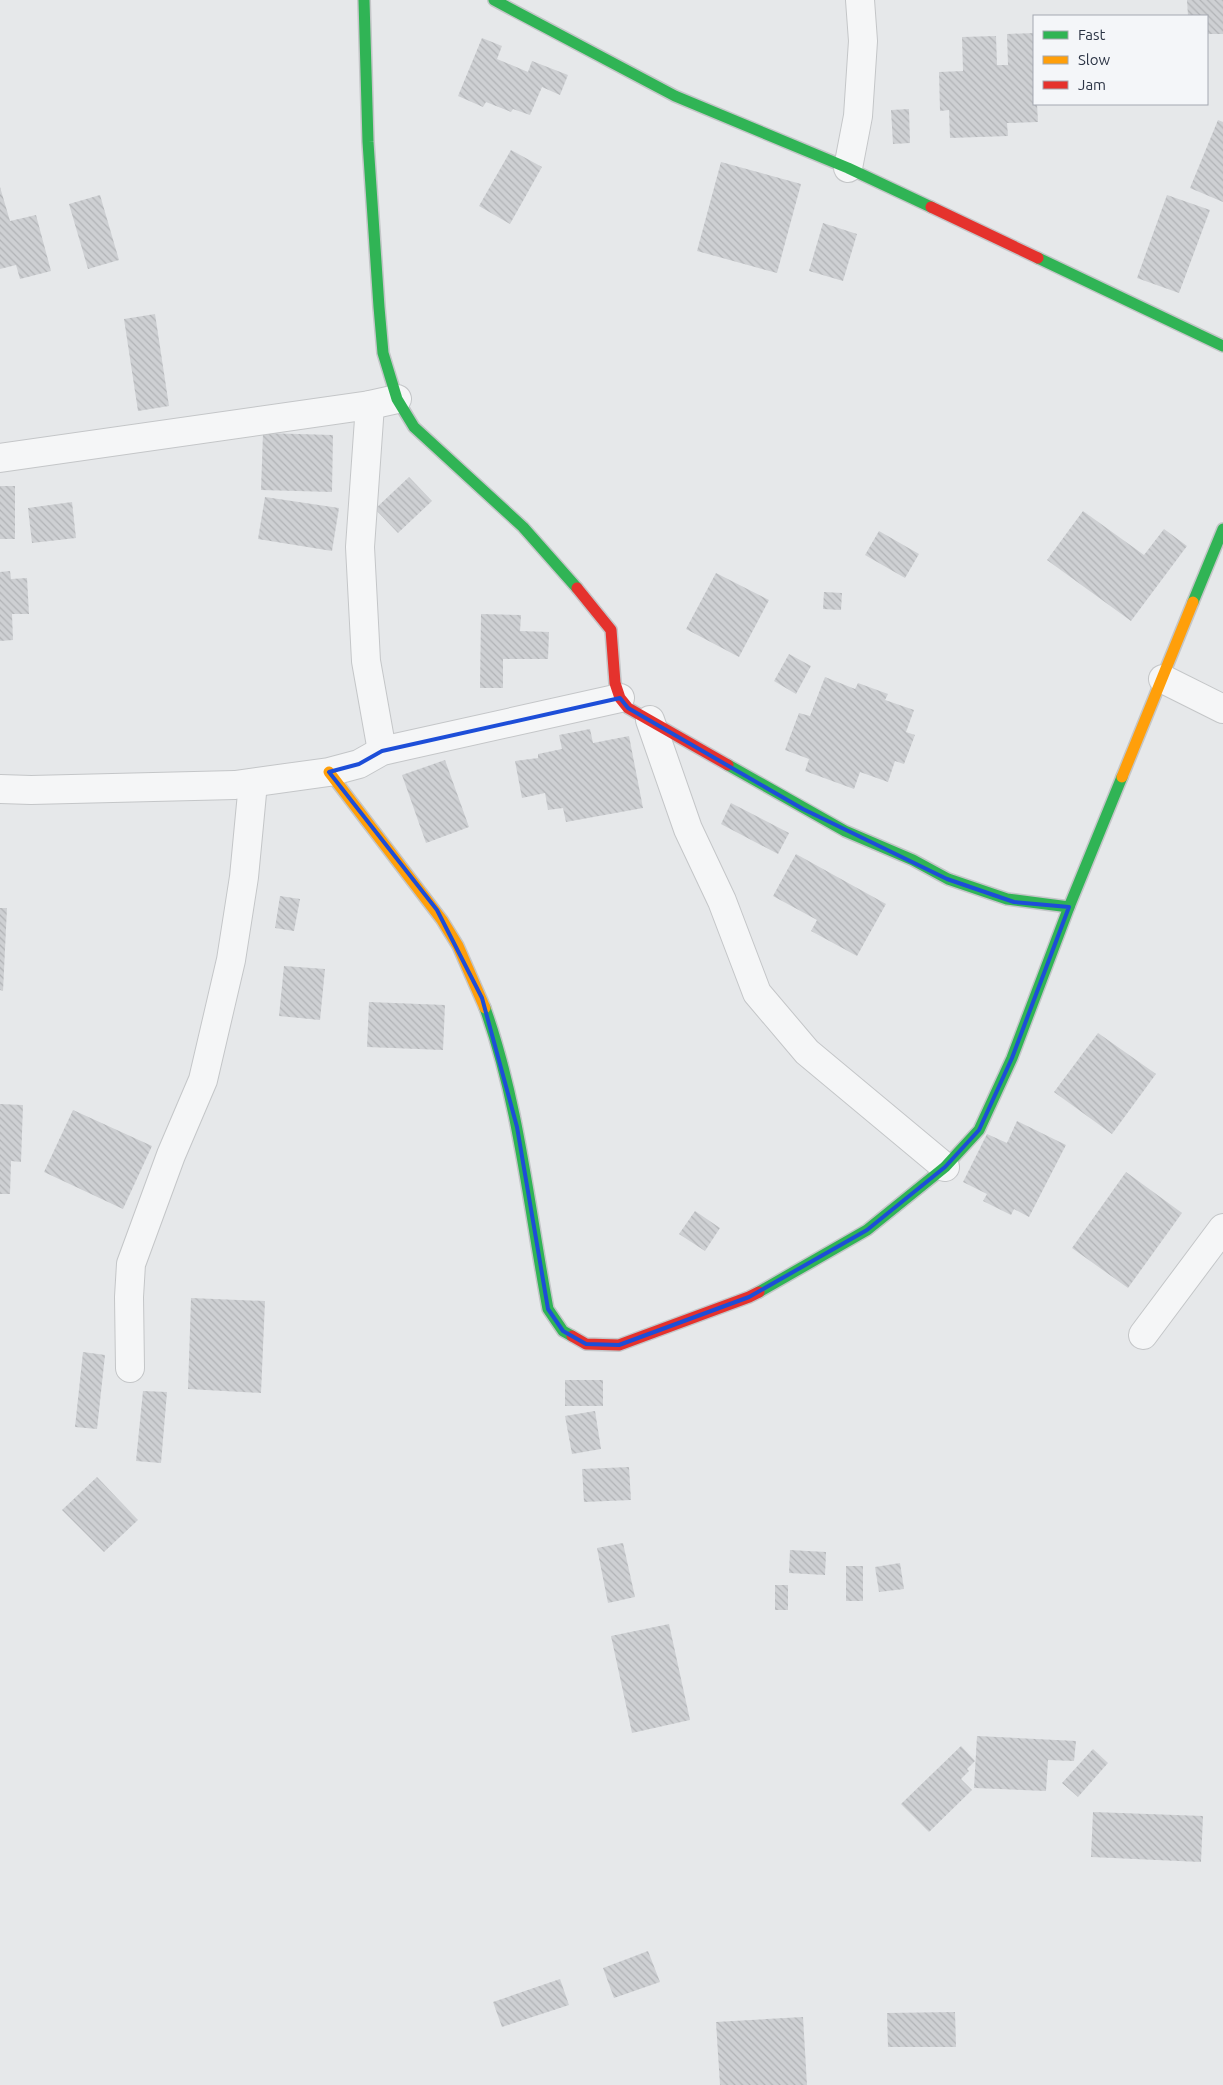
<svg xmlns="http://www.w3.org/2000/svg" width="1223" height="2085" viewBox="0 0 1223 2085" font-family="Ubuntu,sans-serif">
	<style>
		.building { fill: url(#building-back-hatch) }
		.lines { fill: none; stroke-linecap: round; stroke-linejoin: round }
		.street-casing { stroke: #c4c6c8; stroke-width: 30 }
		.fast-casing { stroke: #c4c6c8; stroke-width: 14 }
		.slow-casing { stroke: #c4c6c8; stroke-width: 14 }
		.jam-casing { stroke: #c4c6c8; stroke-width: 14 }
		.street { stroke: #f5f6f7; stroke-width: 28 }
		.fast { stroke: #30b455; stroke-width: 11 }
		.slow { stroke: #ff9f0a; stroke-width: 11 }
		.jam { stroke: #e5322d; stroke-width: 11 }
		.marked { fill: none; stroke: #1d4ed8; stroke-width: 4; stroke-linejoin: round }
	</style>
	<defs>
		<pattern id="building-back-hatch" width="6" height="6" patternUnits="userSpaceOnUse" patternTransform="scale(1.25)"><rect width="6" height="6" fill="#ced0d3"/><path d="M-1 5l2 2M0 0l6 6M5-1l2 2" fill="none" stroke="#b1b3b6"/></pattern>
	</defs>
	<rect width="100%" height="100%" fill="#e6e8ea"/>
	<g class="building">
		<polygon points="1187,0 1223,0 1223,34 1207,34 1207,16 1188,16"/>
		<polygon points="1034,33 1034,104 1037,104 1038,122 1007,123 1008,136 950,138 949,110 940,111 939,72 963,71 962,37 996,36 997,65 1008,65 1007,34"/>
		<polygon points="482,38 502,46 497,59 528,72 532,61 568,75 560,95 542,87 530,115 513,109 511,112 486,102 483,107 458,96"/>
		<polygon points="909,109 910,143 893,144 891,110"/>
		<polygon points="1218,120 1223,122 1223,202 1190,188"/>
		<polygon points="511,150 542,167 510,224 479,206"/>
		<polygon points="721,162 801,184 777,273 697,251"/>
		<polygon points="0,187 10,221 36,215 51,271 20,279 16,265 0,269"/>
		<polygon points="100,195 119,260 88,269 69,204"/>
		<polygon points="1167,195 1210,210 1179,293 1137,278"/>
		<polygon points="823,223 857,234 843,281 809,271"/>
		<polygon points="155,314 169,406 138,411 124,319"/>
		<polygon points="263,433 333,435 332,492 261,490"/>
		<polygon points="409,477 432,501 398,533 375,509"/>
		<rect x="0" y="486" width="15" height="53"/>
		<polygon points="265,497 339,508 332,551 258,539"/>
		<polygon points="72,502 76,538 32,543 28,508"/>
		<polygon points="1083,511 1144,555 1164,529 1187,546 1131,621 1047,560"/>
		<polygon points="879,531 919,554 905,578 865,555"/>
		<polygon points="10,571 11,579 27,578 29,614 12,614 13,640 0,641 0,572"/>
		<polygon points="716,573 769,600 739,657 686,629"/>
		<polygon points="824,592 842,593 841,610 823,609"/>
		<polygon points="481,614 521,615 520,631 549,632 548,659 503,659 503,688 480,688"/>
		<polygon points="789,654 811,666 796,694 774,681"/>
		<polygon points="825,677 855,689 858,683 888,694 885,700 914,710 906,732 915,735 904,764 895,761 888,782 860,772 854,789 805,771 809,759 785,750 799,713 810,716"/>
		<polygon points="590,729 593,743 629,736 643,808 566,822 563,808 548,810 545,793 522,798 515,761 538,758 538,754 562,749 559,735"/>
		<polygon points="445,760 469,827 426,843 402,775"/>
		<polygon points="731,803 789,833 778,854 721,824"/>
		<polygon points="796,854 886,904 857,956 811,931 817,920 773,896"/>
		<polygon points="280,896 300,899 294,931 275,928"/>
		<polygon points="0,908 7,908 3,991 0,990"/>
		<polygon points="284,966 325,969 320,1020 279,1016"/>
		<polygon points="369,1002 445,1005 443,1050 367,1047"/>
		<polygon points="1098,1033 1156,1074 1112,1134 1054,1092"/>
		<polygon points="0,1104 23,1105 21,1162 11,1161 10,1194 0,1194"/>
		<polygon points="73,1110 152,1146 123,1209 44,1172"/>
		<polygon points="1017,1121 1066,1145 1029,1217 1014,1209 1011,1215 983,1201 987,1194 963,1182 987,1134 1007,1143"/>
		<polygon points="1126,1172 1182,1213 1128,1288 1072,1248"/>
		<polygon points="695,1211 720,1228 705,1251 679,1234"/>
		<polygon points="191,1298 265,1301 261,1393 188,1389"/>
		<polygon points="83,1352 105,1355 97,1429 75,1427"/>
		<rect x="565" y="1380" width="38" height="26"/>
		<polygon points="143,1391 167,1392 161,1463 136,1461"/>
		<polygon points="595,1411 601,1449 572,1454 565,1416"/>
		<polygon points="629,1467 631,1500 584,1502 582,1469"/>
		<polygon points="97,1477 138,1520 104,1552 62,1510"/>
		<polygon points="623,1543 635,1597 608,1603 597,1548"/>
		<polygon points="790,1550 826,1552 825,1575 789,1573"/>
		<polygon points="900,1563 904,1589 879,1592 875,1567"/>
		<rect x="846" y="1566" width="17" height="35"/>
		<rect x="775" y="1585" width="13" height="25"/>
		<polygon points="669,1624 690,1720 632,1733 611,1636"/>
		<polygon points="977,1736 1076,1741 1074,1761 1048,1760 1046,1791 974,1788"/>
		<polygon points="961,1746 975,1761 967,1769 969,1771 961,1779 972,1790 929,1832 901,1804"/>
		<polygon points="1093,1749 1108,1763 1078,1797 1062,1783"/>
		<polygon points="1093,1812 1203,1816 1201,1862 1091,1857"/>
		<polygon points="648,1951 660,1982 614,1998 603,1968"/>
		<polygon points="560,1979 569,2005 502,2027 493,2002"/>
		<polygon points="955,2012 956,2047 888,2047 887,2013"/>
		<polygon points="803,2017 807,2085 720,2085 716,2022"/>
	</g>
	<g class="lines">
		<defs>
			<g id="street">
				<polyline points="848,168 858,116 863,41 860,0"/>
				<polyline points="370,405 360,547 366,661 382,751"/>
				<polyline points="0,458 370,405 397,399"/>
				<polyline points="1163,679 1223,709"/>
				<polyline points="650,720 688,829 722,901 757,993 807,1052 945,1167"/>
				<polyline points="0,789 31,790 235,785 329,772 359,764 382,751 620,698"/>
				<polyline points="1143,1335 1223,1228"/>
				<polyline points="130,1368 129,1297 131,1264 171,1155 203,1080 231,960 244,877 253,783"/>
			</g>
			<g id="fast">
				<polyline points="364,0 368,142 379,307 383,353 397,399 414,427 523,527 577,588"/>
				<polyline points="494,0 675,96 848,168 931,207"/>
				<polyline points="1038,258 1223,346"/>
				<polyline points="1193,602 1223,529"/>
				<polyline points="728,765 845,831 913,860 948,879 1007,899 1069,907"/>
				<path d="M485,1008C519,1104 529,1208 548,1309L563,1331L572,1336"/>
				<polyline points="759,1292 867,1230 945,1167 979,1130 1012,1058 1069,907 1122,777"/>
			</g>
			<g id="slow">
				<polyline points="329,772 442,920 458,946 485,1008"/>
				<polyline points="1122,777 1193,602"/>
			</g>
			<g id="jam">
				<polyline points="931,207 1038,258"/>
				<polyline points="577,588 611,630 615,683 620,698 628,708 728,765"/>
				<polyline points="572,1336 586,1344 619,1345 749,1297 759,1292"/>
			</g>
		</defs>
		<use href="#street" class="street-casing"/>
		<use href="#fast" class="fast-casing"/>
		<use href="#slow" class="slow-casing"/>
		<use href="#jam" class="jam-casing"/>
		<use href="#street" class="street"/>
		<use href="#fast" class="fast"/>
		<use href="#slow" class="slow"/>
		<use href="#jam" class="jam"/>
	</g>
	<path class="marked" d="M620,698L628,708L803,809L947,879L1014,902L1069,907L1012,1058L979,1130L945,1167L867,1230L749,1297L619,1345L586,1344L563,1331L548,1309L517,1127L482,998L437,910L329,772L359,764L382,751Z"/>
	<rect x="1033" y="15" width="175" height="90" fill="#f4f6f9" stroke="#a4a8b1"/>
	<rect x="1043" y="31" width="25" height="8" fill="#30b455" stroke="#a4a8b1"/>
	<text x="1078" y="40" font-size="15" fill="#2b3445">Fast</text>
	<rect x="1043" y="56" width="25" height="8" fill="#ff9f0a" stroke="#a4a8b1"/>
	<text x="1078" y="65" font-size="15" fill="#2b3445">Slow</text>
	<rect x="1043" y="81" width="25" height="8" fill="#e5322d" stroke="#a4a8b1"/>
	<text x="1078" y="90" font-size="15" fill="#2b3445">Jam</text>
</svg>
